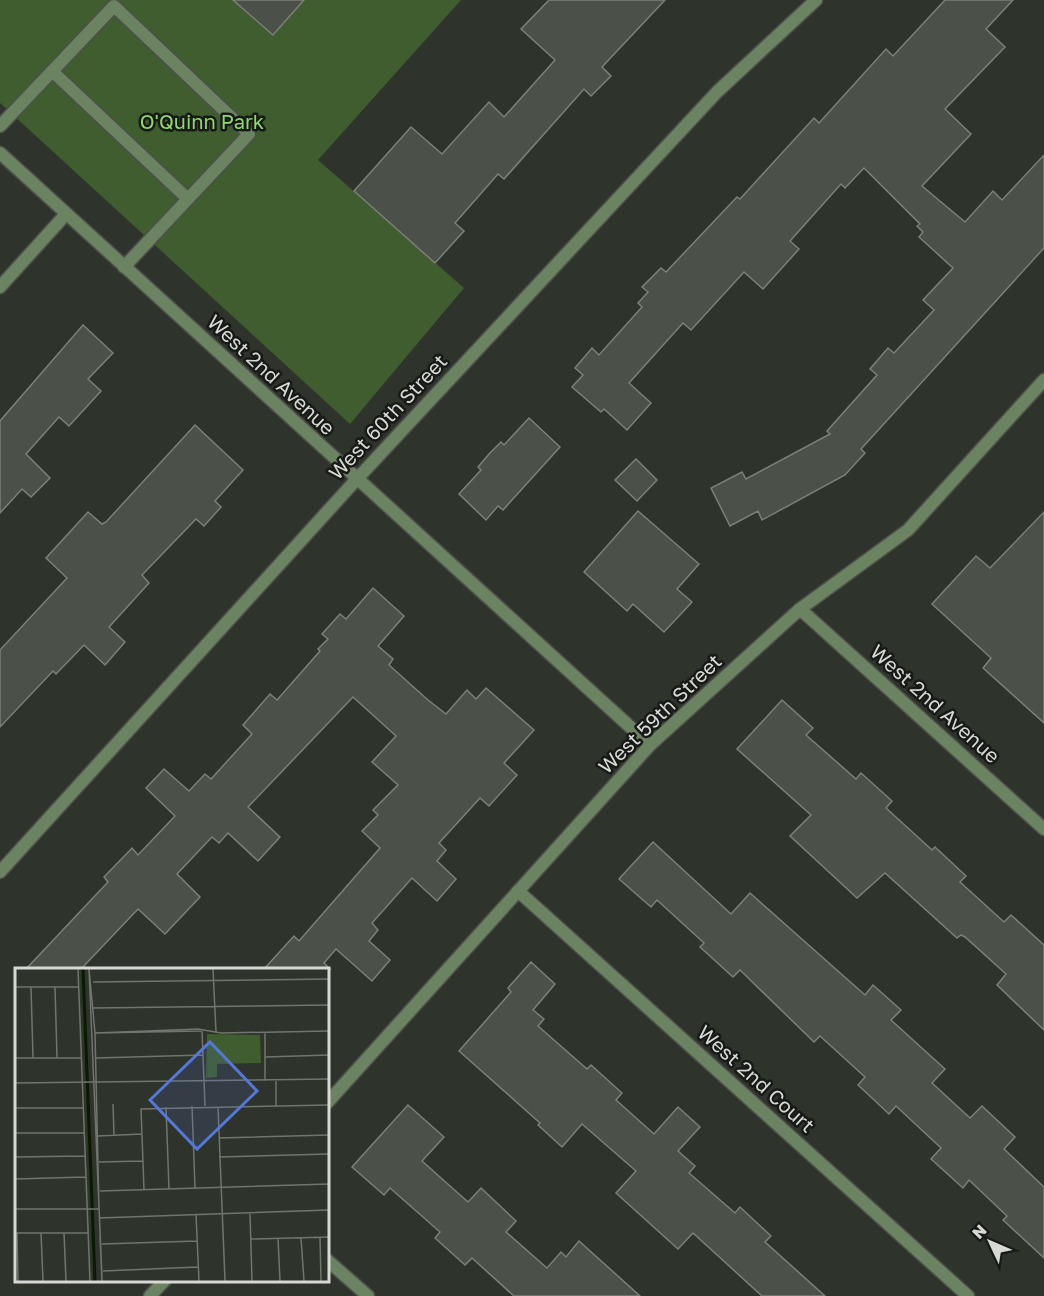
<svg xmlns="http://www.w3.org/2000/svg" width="1044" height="1296" viewBox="0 0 1044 1296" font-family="'Golos Text',sans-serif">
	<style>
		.green { fill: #3f5d2f }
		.building { fill: #4b5149; stroke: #7b8078; stroke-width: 1.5 }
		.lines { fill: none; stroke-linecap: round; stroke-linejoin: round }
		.service-casing { stroke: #4c514a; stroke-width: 15 }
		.minor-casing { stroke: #4c514a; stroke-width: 15 }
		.tertiary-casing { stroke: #4c514a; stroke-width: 15 }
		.service { stroke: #6c8361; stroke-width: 12 }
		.minor { stroke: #6c8361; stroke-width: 12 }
		.tertiary { stroke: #6c8361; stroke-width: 12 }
		.labels { text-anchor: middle; stroke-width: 5; stroke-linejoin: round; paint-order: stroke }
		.park-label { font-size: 20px; fill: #91d86c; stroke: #171a16 }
		.street-label { font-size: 20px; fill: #d6d9d4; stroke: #171a16 }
		.inset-river { fill: none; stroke: #0a1a02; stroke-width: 3 }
		.inset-road { fill: none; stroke: #71756f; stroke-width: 1.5 }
		.view { fill: #5478d7; fill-opacity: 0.15; stroke: #5478d7; stroke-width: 3 }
		.inset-edge { fill: none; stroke: #d6d9d4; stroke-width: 3 }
	</style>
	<rect width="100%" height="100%" fill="#2e332c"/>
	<polygon class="green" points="0,0 461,0 318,160 464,288 350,424 0,103"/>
	<g class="building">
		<polygon points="233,0 304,0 273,35"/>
		<polygon points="549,0 665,0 602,67 611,76 591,96 584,89 504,179 498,174 455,223 464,231 435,263 354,191 411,127 442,154 489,102 504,117 555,60 521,29"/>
		<polygon points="945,0 1013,0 986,29 1005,47 945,109 971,134 922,186 965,222 993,191 1002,200 1044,155 1044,248 861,449 865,453 845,475 762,520 758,511 730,526 711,488 742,472 746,479 830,434 827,431 877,375 870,369 888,348 894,353 934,310 923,300 953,268 919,237 923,232 917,226 920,224 864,168 845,188 841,184 790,241 799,249 763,289 744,272 691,330 683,323 629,383 651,403 627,430 604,409 601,412 572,387 583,375 575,368 592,348 599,355 642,307 638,303 648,292 642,287 661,268 666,272 737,197 740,199 814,118 819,123 886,49 893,56"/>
		<polygon points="83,325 113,353 88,379 101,391 69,426 59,417 26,454 50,478 31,497 22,489 0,513 0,421"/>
		<polygon points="529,418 560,447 503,510 498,506 486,520 459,494 481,470 478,467 489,454 501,442 504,445"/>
		<polygon points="195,425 243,470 215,501 221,507 204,526 196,519 142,575 149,583 109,627 125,642 105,665 84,645 56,674 53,671 0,727 0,650 67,578 46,558 88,512 102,524 106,522"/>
		<polygon points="636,459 657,480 637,501 615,480"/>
		<polygon points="638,511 699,564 677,589 692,602 664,632 633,604 627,611 584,572"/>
		<polygon points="1044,512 1044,723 983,668 991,658 932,604 976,556 990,568"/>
		<polygon points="373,588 404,616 378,646 393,659 389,665 428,700 446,714 467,690 476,699 486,688 534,730 504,763 517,775 489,806 480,798 439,843 446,850 437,861 456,879 437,901 412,878 372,923 378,930 369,941 390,960 372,981 336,949 324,963 330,969 264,969 294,936 299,941 380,848 362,831 378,815 373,810 398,785 372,762 396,736 353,697 248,807 280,837 258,861 228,833 219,843 212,837 177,874 200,897 165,934 138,909 81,969 26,969 108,882 104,877 132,848 138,855 175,816 146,788 164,769 189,791 205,774 211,779 252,734 243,725 270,694 277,700 320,651 318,649 328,639 322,634 340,614 346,619"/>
		<polygon points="782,700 813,728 806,735 856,779 861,773 892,801 886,808 932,850 935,847 966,876 960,882 1004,922 1011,915 1044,945 1044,1030 997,985 1006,974 965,937 961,935 957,938 885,873 857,898 790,836 811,815 737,749"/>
		<polygon points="653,842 731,914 750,893 865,995 873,985 901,1010 891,1020 945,1069 932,1083 970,1118 982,1106 1015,1137 1004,1149 1044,1187 1044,1258 1003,1220 1007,1216 969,1180 963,1188 931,1159 941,1148 896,1106 889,1114 858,1085 865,1077 820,1036 814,1042 740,970 733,977 700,947 704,943 657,900 651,907 619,879"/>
		<polygon points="531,962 555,984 533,1010 544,1019 538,1026 587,1069 591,1065 622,1093 616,1100 654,1134 678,1107 700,1127 678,1151 695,1166 689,1173 735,1213 740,1207 771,1236 765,1242 825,1296 762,1296 693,1233 678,1249 616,1193 636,1171 582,1124 562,1147 538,1125 540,1123 459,1051 511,992 508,988"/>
		<polygon points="408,1105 444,1137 422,1161 468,1202 481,1188 516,1221 506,1232 547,1268 561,1252 566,1257 579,1241 640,1296 514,1296 472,1258 465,1265 435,1238 440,1232 390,1188 384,1195 352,1167"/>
	</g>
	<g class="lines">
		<defs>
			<g id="service">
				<polyline points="52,71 188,199"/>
				<polyline points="0,126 114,6 249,134 124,267"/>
			</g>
			<g id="minor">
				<polyline points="0,153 650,745"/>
				<polyline points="0,287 66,214"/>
				<polyline points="800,609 1044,829"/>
				<polyline points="518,891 968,1296"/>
				<polyline points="327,1103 650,745 800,609 908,530 1044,380"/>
				<polyline points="327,1260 368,1296"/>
				<polyline points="150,1296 165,1280"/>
			</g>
			<polyline id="tertiary" points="0,872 356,480 717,92 816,0"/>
		</defs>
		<use href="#service" class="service-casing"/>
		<use href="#minor" class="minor-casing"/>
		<use href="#tertiary" class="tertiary-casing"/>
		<use href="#service" class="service"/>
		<use href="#minor" class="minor"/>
		<use href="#tertiary" class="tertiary"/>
	</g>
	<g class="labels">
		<g class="park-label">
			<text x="202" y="129">O'Quinn Park</text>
		</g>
		<g class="street-label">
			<text transform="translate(271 375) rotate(43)" y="7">West 2nd Avenue</text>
			<text transform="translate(388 417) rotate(-47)" y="7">West 60th Street</text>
			<text transform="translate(935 704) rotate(42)" y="7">West 2nd Avenue</text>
			<text transform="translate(660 714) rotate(-44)" y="7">West 59th Street</text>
			<text transform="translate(756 1079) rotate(42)" y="7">West 2nd Court</text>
		</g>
	</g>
	<g transform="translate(15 968)">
		<rect width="314" height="314" fill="#2e332c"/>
		<path d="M245,67L246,95L202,96V109L191,110L192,66Z" fill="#3f5d2f"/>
		<path class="inset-river" d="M68,1L80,313"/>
		<path class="inset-road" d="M63,1L75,313M74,1L87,310M74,1L80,65L84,241M198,1L201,64M78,14L314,11M0,19H64M16,19L18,90M40,19L42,90M78,40L314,37M187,63L190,138M80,65L183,61L206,65L314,63M81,65L186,63M250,65V113M250,89L314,87M0,90H66M81,90L188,87M261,113V138M0,115L314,111M98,136L99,167M177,138L180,220M151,139L154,221M203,139L210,313M0,140H68M0,165H69M83,168L127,166M204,170L314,167M0,189L70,188M204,189L314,186M84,194L128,193M0,211L71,209M129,222L126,141L314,137M85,223L314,216M0,241H84M181,246L184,313M235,246L237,313M84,250L314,242M0,265H73M2,265L3,313M26,265L28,313M49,265L51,313M85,268L87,313M305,269L306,313M263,270L265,313M286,270L289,313M236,271L314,269M87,276L182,273M88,303L183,299"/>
		<path class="view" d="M195,74L242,123L182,181L135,132Z"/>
		<rect width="314" height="314" class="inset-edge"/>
	</g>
	<g transform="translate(990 1242) rotate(314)" stroke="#171a16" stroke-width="4.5" paint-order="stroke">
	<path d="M0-4.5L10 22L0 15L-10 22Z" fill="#d6d9d4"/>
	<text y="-9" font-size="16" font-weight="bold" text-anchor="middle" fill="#d6d9d4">N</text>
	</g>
</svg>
